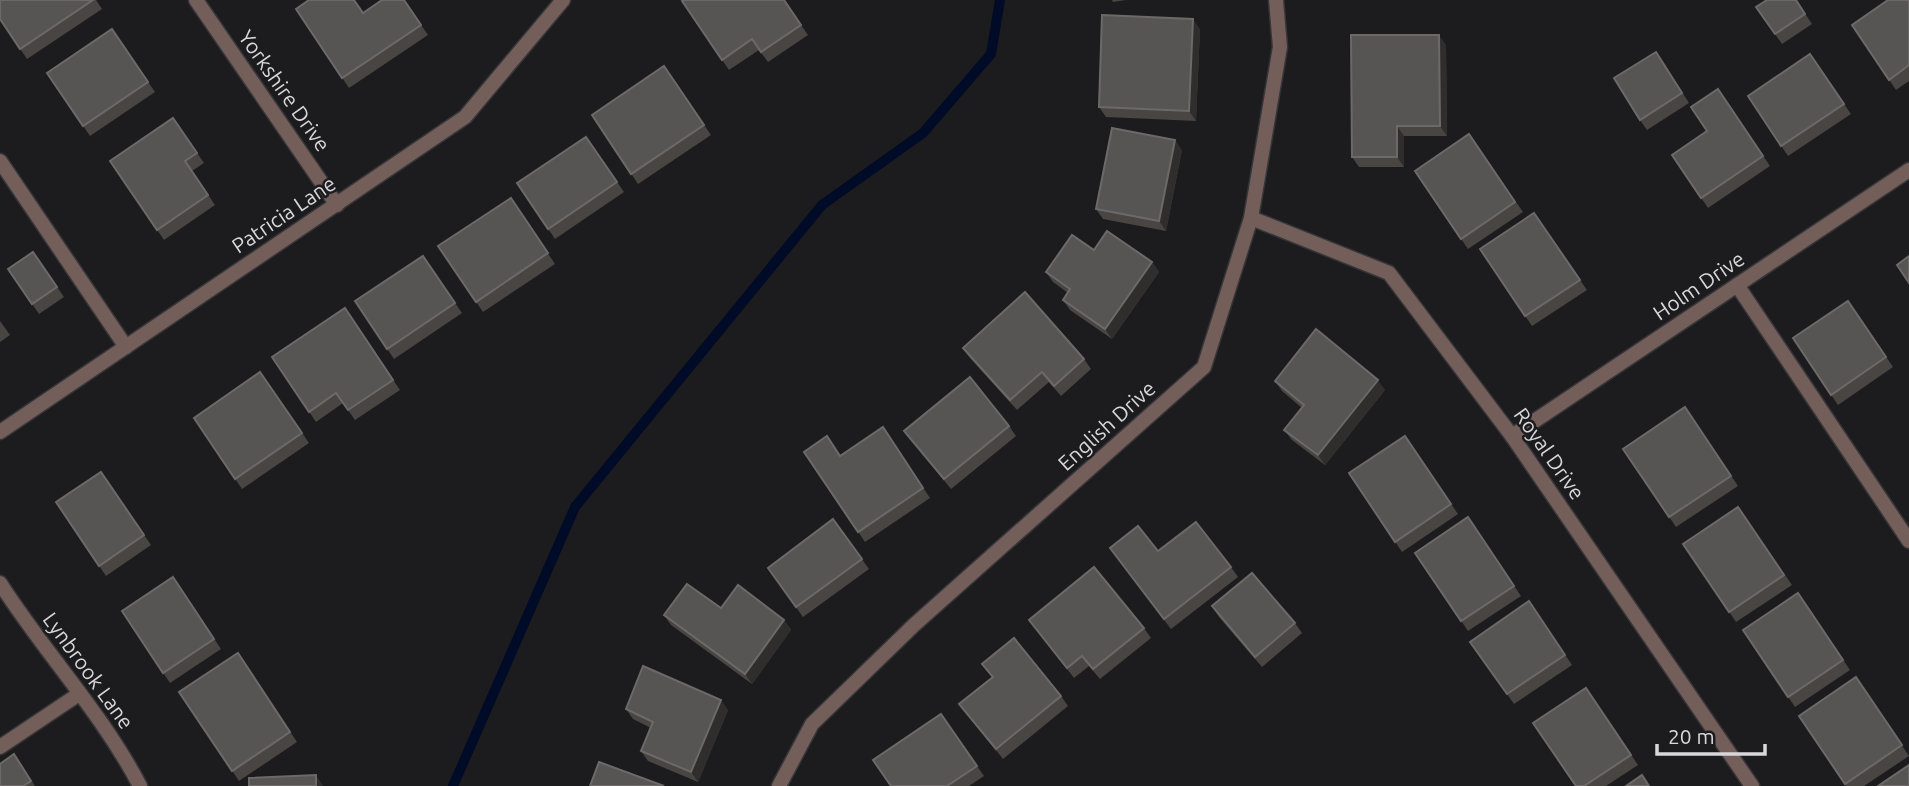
<svg xmlns="http://www.w3.org/2000/svg" width="1909" height="786" viewBox="0 0 1909 786" font-family="Ubuntu,sans-serif">
	<style>
		.lines { fill: none; stroke-linecap: round; stroke-linejoin: round }
		.stream { stroke: #000b28; stroke-width: 10 }
		.service-casing { stroke: #363639; stroke-width: 17 }
		.minor-casing { stroke: #363639; stroke-width: 17 }
		.tertiary-casing { stroke: #363639; stroke-width: 17 }
		.service { stroke: #735e59; stroke-width: 14 }
		.minor { stroke: #735e59; stroke-width: 14 }
		.tertiary { stroke: #735e59; stroke-width: 14 }
		.wall { fill: #484542 }
		.shaded-wall { fill: #302e2d }
		.building { fill: #575553; stroke: #6c6968; stroke-width: 2 }
		.labels { text-anchor: middle; stroke-width: 5; stroke-linejoin: round; paint-order: stroke }
		.street-label { font-size: 21px; fill: #d8d8da; stroke: #1c1c1f }
	</style>
	<rect width="100%" height="100%" fill="#1c1c1f"/>
	<g class="lines">
		<polyline class="stream" points="453,786 575,507 822,205 923,133 991,54 1000,0"/>
		<defs>
			<g id="service">
				<polyline points="0,161 126,347"/>
				<polyline points="1737,285 1909,541"/>
				<polyline points="0,747 79,694"/>
			</g>
			<g id="minor">
				<polyline points="196,0 337,205"/>
				<polyline points="1251,218 1389,273 1512,436 1752,786"/>
				<polyline points="1512,436 1909,170"/>
				<path d="M0,583C44,652 102,713 140,786"/>
				<polyline points="779,786 812,724 914,625 1204,367 1251,218 1280,47 1276,0"/>
			</g>
			<polyline id="tertiary" points="0,432 465,117 563,0"/>
		</defs>
		<use href="#service" class="service-casing"/>
		<use href="#minor" class="minor-casing"/>
		<use href="#tertiary" class="tertiary-casing"/>
		<use href="#service" class="service"/>
		<use href="#minor" class="minor"/>
		<use href="#tertiary" class="tertiary"/>
	</g>
	<g class="wall">
		<polygon points="0,0 96,0 102,9 27,59 0,19"/>
		<polygon points="404,0 428,35 349,88 296,9 363,13"/>
		<polygon points="784,0 808,35 768,62 759,50 729,70 682,1"/>
		<polygon points="1112,0 1126,0 1113,2"/>
		<polygon points="1796,0 1812,24 1782,44 1756,7"/>
		<polygon points="1909,0 1909,81 1896,90 1852,25"/>
		<polygon points="112,29 155,92 90,136 47,73"/>
		<polygon points="1200,29 1196,121 1106,117 1099,107"/>
		<polygon points="1446,45 1447,136 1404,136 1404,167 1359,167 1352,157"/>
		<polygon points="1810,54 1851,114 1788,156 1748,96"/>
		<polygon points="1663,62 1689,103 1647,130 1640,120"/>
		<polygon points="664,66 711,135 638,184 592,115"/>
		<polygon points="1718,89 1770,166 1708,208 1672,155 1707,131"/>
		<polygon points="173,118 204,163 192,171 215,205 164,240 110,161"/>
		<polygon points="1469,134 1523,212 1468,249 1415,171"/>
		<polygon points="586,137 624,192 555,239 517,183"/>
		<polygon points="1182,150 1166,231 1103,219 1096,209"/>
		<polygon points="511,198 555,264 483,312 438,246"/>
		<polygon points="1534,213 1587,290 1532,326 1480,249"/>
		<polygon points="1094,250 1152,262 1159,272 1112,339 1070,310 1063,300 1068,293 1053,282 1046,272"/>
		<polygon points="33,252 64,297 39,314 8,269"/>
		<polygon points="423,256 462,313 394,359 355,301"/>
		<polygon points="1848,301 1893,367 1838,405 1793,338"/>
		<polygon points="345,308 400,390 355,420 343,403 316,422 272,357"/>
		<polygon points="0,321 10,335 0,342"/>
		<polygon points="963,348 1084,359 1091,369 1061,396 1049,382 1017,410 970,358"/>
		<polygon points="260,372 309,443 242,489 194,418"/>
		<polygon points="1275,381 1385,390 1325,465 1292,440 1284,430 1302,408 1282,391"/>
		<polygon points="1685,407 1738,486 1676,527 1623,449"/>
		<polygon points="1009,426 1016,436 951,489 904,431"/>
		<polygon points="883,427 930,498 865,542 804,452 841,456"/>
		<polygon points="1405,436 1458,514 1402,552 1349,473"/>
		<polygon points="101,472 151,545 106,576 56,502"/>
		<polygon points="1738,507 1792,585 1736,622 1683,544"/>
		<polygon points="1468,517 1521,596 1468,631 1415,553"/>
		<polygon points="833,519 869,569 803,617 768,568"/>
		<polygon points="1158,551 1231,567 1238,577 1171,629 1117,558"/>
		<polygon points="173,577 221,649 170,683 122,611"/>
		<polygon points="1798,593 1850,670 1795,707 1743,630"/>
		<polygon points="1529,601 1572,665 1514,704 1470,642"/>
		<polygon points="1212,606 1295,623 1302,633 1262,667 1219,617"/>
		<polygon points="721,608 784,620 791,630 752,684 671,625 664,615"/>
		<polygon points="1029,620 1144,628 1151,638 1100,679 1089,666 1074,678"/>
		<polygon points="238,653 297,742 239,781 179,692"/>
		<polygon points="982,664 1061,696 1068,706 1003,759 959,704 992,677"/>
		<polygon points="1856,677 1909,756 1864,786 1846,786 1799,716"/>
		<polygon points="1586,688 1638,765 1606,786 1576,786"/>
		<polygon points="626,709 728,710 698,782 648,761 641,751 651,728 633,719"/>
		<polygon points="941,714 984,776 969,786 891,786"/>
		<polygon points="14,754 35,786 0,786"/>
	</g>
	<g class="shaded-wall">
		<polygon points="1193,19 1200,29 1196,121 1189,111"/>
		<polygon points="1439,35 1446,45 1447,136 1440,126"/>
		<polygon points="1397,126 1404,136 1404,167 1397,157"/>
		<polygon points="1175,140 1182,150 1166,231 1159,221"/>
		<polygon points="1152,262 1159,272 1112,339 1105,329"/>
		<polygon points="1378,380 1385,390 1325,465 1318,455"/>
		<polygon points="784,620 791,630 752,684 745,674"/>
		<polygon points="721,700 728,710 698,782 691,772"/>
		<polygon points="316,775 323,786 316,786"/>
	</g>
	<g class="building">
		<polygon points="0,0 93,0 20,49 0,19"/>
		<polygon points="309,0 354,0 363,13 382,0 404,0 421,25 342,78 296,9"/>
		<polygon points="684,0 784,0 801,25 761,52 752,39 722,60 682,1"/>
		<polygon points="1767,0 1796,0 1805,14 1775,34 1756,7"/>
		<polygon points="1888,0 1909,0 1909,65 1889,80 1852,25"/>
		<polygon points="1102,15 1193,19 1189,111 1099,107"/>
		<polygon points="112,29 148,82 83,126 47,73"/>
		<polygon points="1351,35 1439,35 1440,126 1397,126 1397,157 1352,157"/>
		<polygon points="1656,52 1682,93 1640,120 1614,78"/>
		<polygon points="1810,54 1844,104 1781,146 1748,96"/>
		<polygon points="664,66 704,125 631,174 592,115"/>
		<polygon points="1718,89 1763,156 1701,198 1672,155 1707,131 1691,107"/>
		<polygon points="173,118 197,153 185,161 208,195 157,230 110,161"/>
		<polygon points="1112,128 1175,140 1159,221 1096,209"/>
		<polygon points="1469,134 1515,202 1461,239 1415,171"/>
		<polygon points="586,137 617,182 548,229 517,183"/>
		<polygon points="511,198 548,253 476,302 438,246"/>
		<polygon points="1534,213 1580,280 1525,316 1480,249"/>
		<polygon points="1107,231 1152,262 1105,329 1063,300 1070,289 1046,272 1072,235 1094,250"/>
		<polygon points="33,252 57,287 32,304 8,269"/>
		<polygon points="423,256 455,303 387,349 355,301"/>
		<polygon points="1909,256 1909,283 1897,265"/>
		<polygon points="1025,292 1084,359 1054,386 1042,372 1010,400 963,348"/>
		<polygon points="1848,301 1886,357 1831,395 1793,338"/>
		<polygon points="345,308 393,380 348,410 336,393 309,412 272,357"/>
		<polygon points="1316,329 1378,380 1318,455 1284,430 1304,405 1275,381"/>
		<polygon points="260,372 302,433 235,479 194,418"/>
		<polygon points="970,377 1009,426 944,479 904,431"/>
		<polygon points="1685,407 1731,476 1669,517 1623,449"/>
		<polygon points="883,427 923,488 858,532 804,452 827,436 840,456"/>
		<polygon points="1405,436 1451,504 1395,542 1349,473"/>
		<polygon points="101,472 144,535 99,566 56,502"/>
		<polygon points="1738,507 1784,575 1729,612 1683,544"/>
		<polygon points="1468,517 1514,586 1461,621 1415,553"/>
		<polygon points="833,519 862,559 796,607 768,568"/>
		<polygon points="1196,522 1231,567 1164,619 1110,548 1138,526 1158,551"/>
		<polygon points="1094,567 1144,628 1093,669 1082,656 1067,668 1029,620"/>
		<polygon points="1252,573 1295,623 1255,657 1212,606"/>
		<polygon points="173,577 214,639 163,673 122,611"/>
		<polygon points="687,584 721,608 738,585 784,620 745,674 664,615"/>
		<polygon points="1798,593 1843,660 1788,697 1743,630"/>
		<polygon points="1529,601 1565,655 1507,694 1470,642"/>
		<polygon points="1014,638 1061,696 996,749 959,704 993,677 982,664"/>
		<polygon points="238,653 290,732 232,771 179,692"/>
		<polygon points="643,666 721,700 691,772 641,751 653,722 626,709"/>
		<polygon points="1856,677 1902,745 1845,784 1799,716"/>
		<polygon points="1586,688 1631,755 1584,786 1576,786 1533,723"/>
		<polygon points="941,714 977,766 947,786 891,786 873,760"/>
		<polygon points="14,754 31,781 23,786 0,786 0,764"/>
		<polygon points="599,762 664,786 590,786"/>
		<polygon points="1909,765 1909,786 1878,786"/>
		<polygon points="316,775 316,786 249,786 249,778"/>
		<polygon points="1642,775 1649,786 1626,786"/>
	</g>
	<g class="labels">
		<g class="street-label">
			<text transform="translate(284 91) rotate(55)" y="7">Yorkshire Drive</text>
			<text transform="translate(284 215) rotate(-34)" y="7">Patricia Lane</text>
			<text transform="translate(1699 286) rotate(-34)" y="7">Holm Drive</text>
			<text transform="translate(1107 426) rotate(-42)" y="7">English Drive</text>
			<text transform="translate(1549 454) rotate(55)" y="7">Royal Drive</text>
			<text transform="translate(88 671) rotate(54)" y="7">Lynbrook Lane</text>
		</g>
	</g>
	<path d="M1657 744v10h108v-10" fill="none" stroke="#d8d8da" stroke-width="3.5"/>
	<text x="1668" y="744" font-size="21" fill="#d8d8da" stroke="#1c1c1f" stroke-width="5" paint-order="stroke">20 m</text>
</svg>
